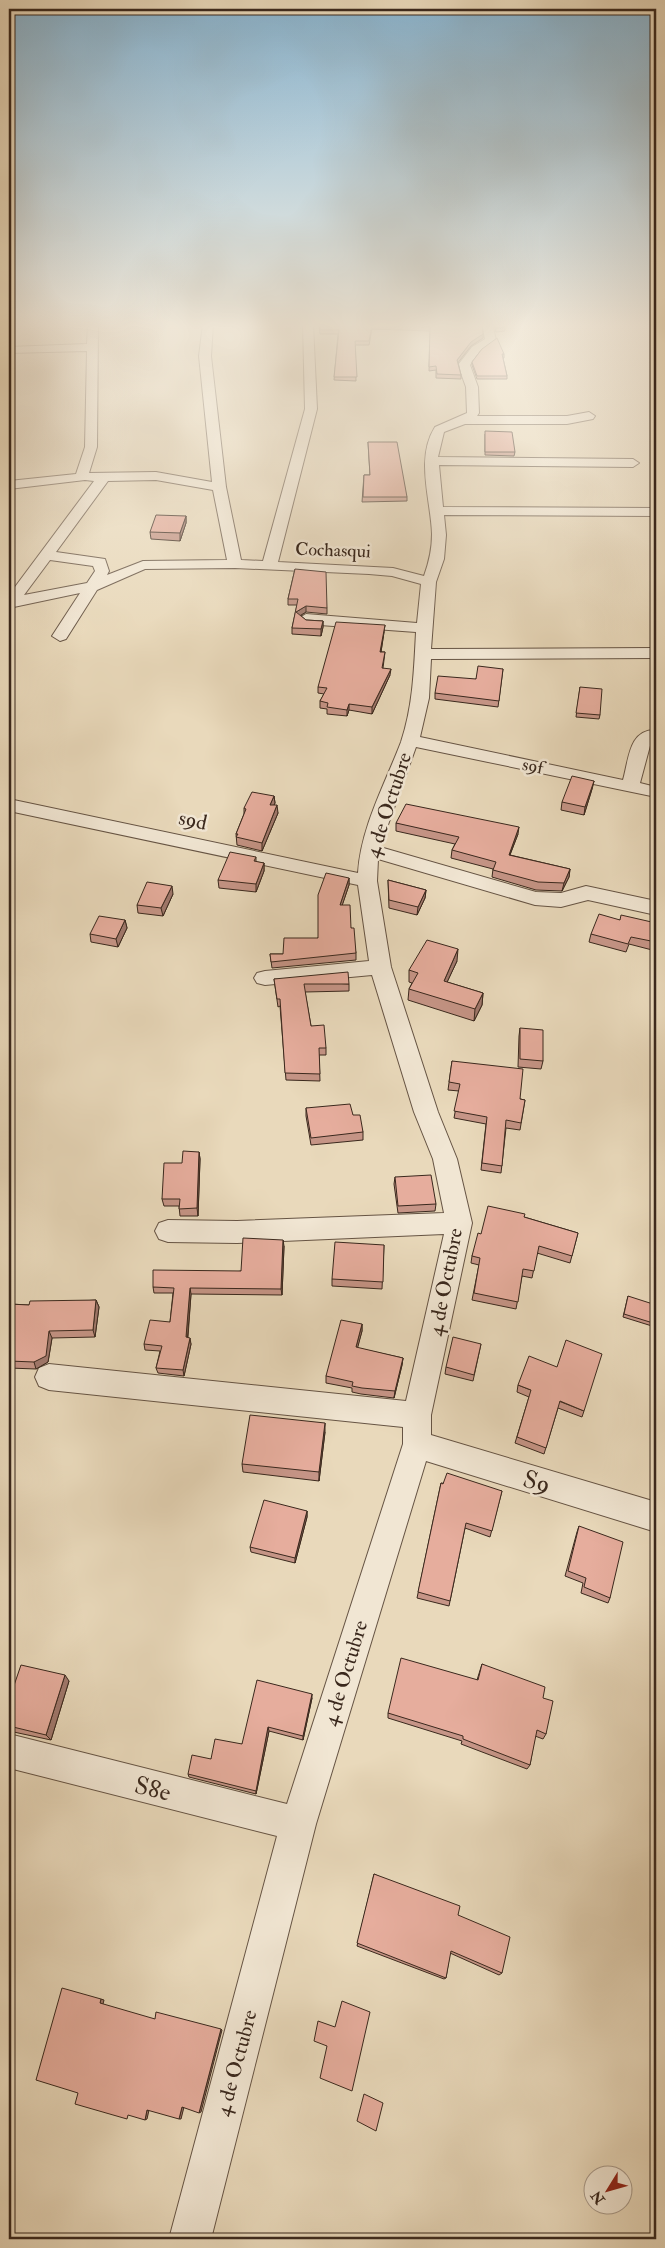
<svg xmlns="http://www.w3.org/2000/svg" width="665" height="2248" viewBox="0 0 665 2248" font-family="'IM FELL Double Pica',serif">
	<style>
		.lines { fill: none; stroke-linecap: round; stroke-linejoin: round }
		.street-casing { stroke: #665444; stroke-width: 2 }
		.street { fill: #f1e6d3; fill-rule: evenodd }
		.wall { fill: #c69587; stroke: #3a281d }
		.shaded-wall { fill: #a1796e; stroke: #3a281d }
		.building { fill: #e6ad9d; stroke: #3a281d }
		.labels { text-anchor: middle; stroke-width: 5; stroke-linejoin: round; paint-order: stroke }
		.far-street-label { font-size: 18px; fill: #3a281d; stroke: #f1e6d3 }
		.street-label { font-size: 21px; fill: #3a281d; stroke: #f1e6d3 }
		.near-street-label { font-size: 25px; fill: #3a281d; stroke: #f1e6d3 }
	</style>
	<rect width="100%" height="100%" fill="#e9d9bb"/>
	<filter id="stains"><feTurbulence type="fractalNoise" baseFrequency=".004" numOctaves="4"/><feColorMatrix values="0 0 0 0 .2 0 0 0 0 .09 0 0 0 0 .02 0 0 0 .5 -.17"/></filter>
	<radialGradient id="worn" r=".72"><stop offset=".6" stop-color="#630" stop-opacity="0"/><stop offset="1" stop-color="#630" stop-opacity=".3"/></radialGradient>
	<g class="lines">
		<defs>
			<path id="street" d="M88,324H98L97,447L89,473L156,472L212,482L199,356L203,324H213L211,356L226,487L241,560L263,561L305,409L303,324H313L317,409L278,562L393,568L424,576C429,562 432,549 432,534C431,500 415,459 435,427L467,413L466,387L458,365L472,347L485,339L482,324H492L496,340L480,351L470,365L478,387L479,413L477,416H567L589,412L595,416L593,419L567,424H465L444,432L438,457L633,459L639,463L633,467L439,465L443,507L656,508V516L444,515L446,535L444,559L436,582L431,649L656,648V658L431,659L429,698L420,737L623,780C629,759 629,729 656,730V740L651,742L640,783L656,787V797L416,747L380,847L536,892L561,893L586,886L656,901V915L588,900L561,907L535,905L378,859L377,881L391,967L438,1112L457,1159L472,1223L431,1415V1435L656,1502V1532L426,1461L316,1824L211,2239H169L277,1836L9,1768V1734L287,1804L403,1444V1427L49,1390L39,1386L35,1377L39,1368L49,1364L406,1401L444,1234L237,1243L168,1242L159,1239L155,1231L159,1223L168,1220L237,1221L444,1213L433,1159L414,1112L372,975L265,985L257,983L254,978L257,973L265,971L369,961L358,885L9,811V799L358,873C361,827 385,784 401,742C413,706 414,670 416,632L306,624L298,619L306,614L417,623L421,584L392,576L369,574L235,568L145,569L97,590L66,639L60,641L52,636L80,593L9,608V595L94,481L85,480L9,489V481L76,474L85,447L87,351L9,353V347L87,344ZM156,480L213,490L227,560L143,561L107,575L109,571L105,559L56,552L108,481ZM50,560L93,566L95,571L87,583L24,595Z"/>
		</defs>
		<use href="#street" class="street-casing"/>
		<use href="#street" class="street"/>
	</g>
	<g class="wall">
		<polygon points="319,324 482,324 483,334 483,338 471,346 458,362 461,375 461,379 436,378 436,370 429,371 430,331 372,329 369,345 355,345 356,381 334,380 338,334 320,334"/>
		<polygon points="494,324 502,324 505,328 505,331 496,332"/>
		<polygon points="482,349 504,354 504,358 503,358 507,376 507,379 477,379 472,365 472,362"/>
		<polygon points="485,434 515,452 514,456 485,455"/>
		<polygon points="368,442 407,497 407,501 362,502 364,475 370,475"/>
		<polygon points="186,516 186,523 180,541 151,539 150,532"/>
		<polygon points="295,569 327,608 327,614 306,612 301,616 306,620 323,621 323,627 321,636 292,634 292,628 297,605 288,605 288,599"/>
		<polygon points="384,632 381,652 385,652 383,668 390,675 372,714 349,710 347,716 327,714 327,709 320,708 320,701 324,694 318,693 318,687"/>
		<polygon points="503,669 498,707 435,699 435,693 476,679"/>
		<polygon points="580,687 600,715 599,719 576,717"/>
		<polygon points="594,781 592,789 584,815 561,810 562,802"/>
		<polygon points="274,796 275,803 274,805 278,813 262,851 237,845 236,834 244,814 244,808"/>
		<polygon points="396,823 518,834 510,855 570,869 569,877 562,891 536,890 492,877 493,869 451,858 452,850 455,844 396,831"/>
		<polygon points="256,857 256,862 264,863 264,871 256,892 219,888 218,880"/>
		<polygon points="349,878 349,885 342,905 351,928 356,953 356,960 272,968 270,954 283,954 318,938"/>
		<polygon points="388,880 426,890 425,898 417,915 389,908"/>
		<polygon points="173,894 163,916 138,913 137,905"/>
		<polygon points="125,920 127,928 118,947 91,942 90,934"/>
		<polygon points="620,920 656,923 656,951 629,944 626,952 589,942 591,934"/>
		<polygon points="457,961 447,982 483,993 482,1005 474,1021 408,1000 409,989 412,983 409,982 409,970"/>
		<polygon points="274,979 349,984 349,991 305,992 311,1026 326,1048 326,1055 319,1055 320,1081 286,1080 280,1006 278,1007"/>
		<polygon points="520,1028 543,1061 541,1069 518,1067 519,1036"/>
		<polygon points="452,1061 520,1099 525,1100 520,1130 506,1128 501,1173 481,1170 486,1124 454,1118 459,1091 448,1090"/>
		<polygon points="306,1108 353,1115 363,1132 363,1140 311,1145 306,1116"/>
		<polygon points="199,1152 200,1159 198,1216 180,1216 179,1206 164,1206 162,1199 182,1163"/>
		<polygon points="395,1177 436,1204 435,1211 398,1213 394,1184"/>
		<polygon points="524,1217 578,1233 570,1263 537,1253 532,1278 522,1276 516,1309 472,1300 479,1265 471,1263 472,1256 481,1234"/>
		<polygon points="384,1245 382,1289 332,1286 332,1279"/>
		<polygon points="284,1246 282,1295 191,1294 188,1337 191,1344 184,1376 158,1373 156,1368 160,1351 145,1350 144,1344 170,1322 173,1293 154,1293 153,1287 241,1271"/>
		<polygon points="628,1296 653,1323 652,1326 623,1317"/>
		<polygon points="96,1300 99,1307 95,1337 52,1338 48,1362 36,1369 9,1368 9,1304 29,1305"/>
		<polygon points="362,1324 362,1331 357,1348 403,1358 402,1365 394,1398 361,1394 352,1392 352,1388 326,1383 326,1376"/>
		<polygon points="481,1344 473,1381 445,1374 446,1367"/>
		<polygon points="518,1385 584,1411 582,1417 558,1408 544,1454 515,1443 529,1397 517,1392"/>
		<polygon points="325,1432 319,1481 243,1472 242,1464"/>
		<polygon points="441,1483 502,1491 490,1537 465,1528 449,1606 417,1598"/>
		<polygon points="307,1511 307,1517 295,1563 251,1552 250,1547"/>
		<polygon points="579,1526 610,1598 608,1603 581,1593 583,1583 565,1576 577,1532"/>
		<polygon points="482,1664 543,1698 546,1734 543,1739 535,1736 530,1765 527,1769 461,1744 462,1741 388,1718 388,1713 477,1680"/>
		<polygon points="69,1681 51,1740 9,1731 9,1700"/>
		<polygon points="312,1698 303,1740 269,1731 256,1794 189,1777 188,1774 211,1759 242,1744"/>
		<polygon points="374,1874 458,1915 502,1973 499,1975 450,1953 446,1978 444,1979 357,1946"/>
	</g>
	<g class="shaded-wall">
		<polygon points="483,334 483,338 471,346 457,364 457,360 471,342"/>
		<polygon points="186,516 186,523 180,541 180,533"/>
		<polygon points="306,606 306,612 296,618 296,612"/>
		<polygon points="323,621 323,627 321,636 321,629"/>
		<polygon points="385,625 384,632 380,658 380,652"/>
		<polygon points="391,669 390,675 372,714 372,707"/>
		<polygon points="349,704 349,710 347,716 347,710"/>
		<polygon points="594,781 592,789 584,815 585,807"/>
		<polygon points="274,796 275,803 270,813 270,805"/>
		<polygon points="277,805 278,813 262,851 262,843"/>
		<polygon points="519,827 518,834 507,862 509,855"/>
		<polygon points="264,863 264,871 256,892 256,884"/>
		<polygon points="570,869 569,877 562,891 564,883"/>
		<polygon points="349,878 349,885 340,912 340,905"/>
		<polygon points="172,886 173,894 163,916 161,908"/>
		<polygon points="426,890 425,898 417,915 418,907"/>
		<polygon points="125,920 127,928 118,947 116,939"/>
		<polygon points="458,949 457,961 442,993 444,981"/>
		<polygon points="483,993 482,1005 474,1021 475,1009"/>
		<polygon points="199,1152 200,1159 198,1216 197,1208"/>
		<polygon points="283,1240 284,1246 282,1295 281,1289"/>
		<polygon points="190,1288 191,1294 187,1343 186,1337"/>
		<polygon points="96,1300 99,1307 95,1337 93,1330"/>
		<polygon points="362,1324 362,1331 356,1354 356,1347"/>
		<polygon points="49,1331 52,1338 48,1362 36,1369 34,1362"/>
		<polygon points="190,1338 191,1344 184,1376 183,1370"/>
		<polygon points="403,1358 402,1365 394,1398 395,1391"/>
		<polygon points="325,1423 325,1432 319,1481 319,1472"/>
		<polygon points="307,1511 307,1517 295,1563 295,1558"/>
		<polygon points="65,1675 69,1681 51,1740 46,1735"/>
		<polygon points="312,1694 312,1698 303,1740 303,1736"/>
		<polygon points="268,1727 269,1731 256,1794 256,1791"/>
		<polygon points="101,1999 104,2000 103,2004 100,2003"/>
		<polygon points="221,2029 222,2030 201,2112 199,2113"/>
		<polygon points="182,2107 184,2107 181,2119 179,2119"/>
		<polygon points="147,2110 149,2110 147,2119 145,2120"/>
	</g>
	<g class="building">
		<polygon points="320,324 482,324 483,334 471,342 457,360 461,375 437,374 436,366 429,367 430,327 372,325 369,341 355,341 357,377 334,377 339,330 320,330"/>
		<polygon points="495,324 502,324 505,328 496,328"/>
		<polygon points="497,338 504,354 502,354 507,376 477,376 472,362 482,349"/>
		<polygon points="485,431 512,432 515,452 485,452"/>
		<polygon points="368,442 397,442 407,497 363,497 364,475 370,475"/>
		<polygon points="156,515 186,516 180,533 150,532"/>
		<polygon points="295,569 326,572 327,608 306,606 296,612 306,620 323,621 321,629 292,628 298,599 288,599"/>
		<polygon points="336,622 385,625 380,652 385,652 382,668 391,669 372,707 349,704 347,710 327,707 328,703 320,701 327,688 318,687"/>
		<polygon points="478,666 503,669 499,701 435,693 438,676 476,679"/>
		<polygon points="580,687 602,689 600,715 576,713"/>
		<polygon points="572,776 594,781 585,807 562,802"/>
		<polygon points="252,792 274,796 270,805 277,805 262,843 236,837 238,834 236,834 246,809 244,808"/>
		<polygon points="406,804 519,827 509,855 570,869 564,883 538,882 493,870 496,862 452,850 459,837 396,823"/>
		<polygon points="230,852 256,857 254,861 264,863 256,884 218,880"/>
		<polygon points="326,873 349,878 340,905 350,905 351,928 354,928 356,953 271,962 270,954 283,954 284,938 318,938 318,895"/>
		<polygon points="388,880 426,890 418,907 389,900"/>
		<polygon points="147,882 172,886 161,908 137,905"/>
		<polygon points="599,914 620,920 621,915 656,923 656,942 631,937 628,944 591,934"/>
		<polygon points="99,916 125,920 116,939 90,934"/>
		<polygon points="427,940 458,949 444,981 483,993 475,1009 409,989 418,973 409,970"/>
		<polygon points="348,972 349,984 304,984 311,1026 324,1025 326,1048 319,1048 320,1074 285,1073 280,999 277,999 274,979"/>
		<polygon points="520,1028 543,1030 543,1061 520,1059"/>
		<polygon points="452,1061 523,1069 520,1099 525,1100 521,1123 506,1120 502,1166 482,1163 487,1117 454,1111 460,1084 449,1082"/>
		<polygon points="350,1104 353,1115 360,1115 363,1132 311,1138 306,1108"/>
		<polygon points="183,1151 199,1152 197,1208 179,1209 180,1199 162,1199 164,1163 182,1163"/>
		<polygon points="431,1175 436,1204 398,1206 395,1177"/>
		<polygon points="488,1206 525,1214 524,1217 578,1233 572,1256 539,1246 534,1271 523,1269 518,1302 474,1293 480,1258 472,1256 478,1233 481,1234"/>
		<polygon points="243,1238 283,1240 281,1289 190,1288 186,1337 190,1338 183,1370 156,1368 162,1346 144,1344 150,1320 170,1322 174,1288 153,1287 153,1270 241,1271"/>
		<polygon points="335,1242 384,1245 383,1282 332,1279"/>
		<polygon points="628,1296 656,1305 656,1310 653,1323 624,1314"/>
		<polygon points="96,1300 93,1330 49,1331 46,1356 34,1362 9,1361 9,1304 29,1305 30,1301"/>
		<polygon points="341,1320 362,1324 356,1347 403,1358 395,1391 362,1388 352,1386 353,1382 326,1376"/>
		<polygon points="453,1337 481,1344 474,1375 446,1367"/>
		<polygon points="566,1340 602,1354 584,1411 560,1401 546,1448 517,1437 531,1390 518,1385 529,1356 557,1367"/>
		<polygon points="250,1415 325,1423 319,1472 242,1464"/>
		<polygon points="447,1473 502,1491 492,1531 466,1523 450,1601 418,1592 441,1483 443,1484"/>
		<polygon points="264,1500 307,1511 295,1558 250,1547"/>
		<polygon points="579,1526 623,1542 610,1598 584,1587 586,1578 568,1571"/>
		<polygon points="401,1658 478,1680 482,1664 545,1687 543,1698 553,1701 546,1734 537,1730 530,1765 463,1739 463,1736 388,1713"/>
		<polygon points="21,1665 65,1675 46,1735 9,1726 9,1700"/>
		<polygon points="257,1680 312,1694 303,1736 268,1727 256,1791 188,1774 192,1755 211,1759 215,1739 242,1744"/>
		<polygon points="374,1874 460,1906 458,1915 510,1937 502,1973 451,1951 446,1978 357,1943"/>
		<polygon points="62,1988 101,1999 100,2003 155,2019 156,2012 221,2029 199,2113 182,2107 179,2119 147,2110 145,2120 128,2115 127,2119 75,2104 78,2093 36,2080"/>
		<polygon points="342,2001 370,2012 352,2091 320,2078 327,2046 314,2041 318,2021 335,2027"/>
		<polygon points="364,2094 383,2103 376,2131 357,2121"/>
	</g>
	<linearGradient id="sky" x2="0" y2="1"><stop stop-color="#88b6d4"/><stop offset="0.51" stop-color="#f5eee0"/><stop offset="1" stop-color="#f5eee0" stop-opacity="0"/></linearGradient>
	<rect width="665" height="638" fill="url(#sky)"/>
	<g class="labels">
		<g class="far-street-label">
			<text transform="translate(333 550) rotate(2)" y="6">Cochasqui</text>
			<text transform="translate(533 766) rotate(11)" y="6">s9f</text>
		</g>
		<g class="street-label">
			<text transform="translate(388 805) rotate(-72)" y="7">4 de Octubre</text>
			<text transform="translate(193 820) rotate(12)" y="7">s9d</text>
			<text transform="translate(445 1282) rotate(-79)" y="7">4 de Octubre</text>
			<text transform="translate(345 1673) rotate(-73)" y="7">4 de Octubre</text>
			<text transform="translate(236 2063) rotate(-75)" y="7">4 de Octubre</text>
		</g>
		<g class="near-street-label">
			<text transform="translate(537 1481) rotate(17)" y="9">S9</text>
			<text transform="translate(153 1788) rotate(14)" y="9">S8e</text>
		</g>
	</g>
	<rect width="665" height="2248" fill="none" stroke="#e9d9bb" stroke-width="30"/>
	<rect x="10" y="10" width="645" height="2228" fill="none" stroke="#3a281d" stroke-width="2.5"/>
	<rect x="15" y="15" width="635" height="2218" fill="none" stroke="#3a281d"/>
	<g transform="translate(608 2190) rotate(233)"><circle r="24" fill="#f1e6d3" stroke="#a89a8a"/>
	<path d="M0-4L9 19L0 12L-9 19Z" fill="#8f2418"/>
	<text y="-8" font-size="14" font-weight="bold" text-anchor="middle" fill="#3a281d">N</text>
	</g>
	<rect width="100%" height="100%" filter="url(#stains)"/>
	<rect width="100%" height="100%" fill="url(#worn)"/>
</svg>
